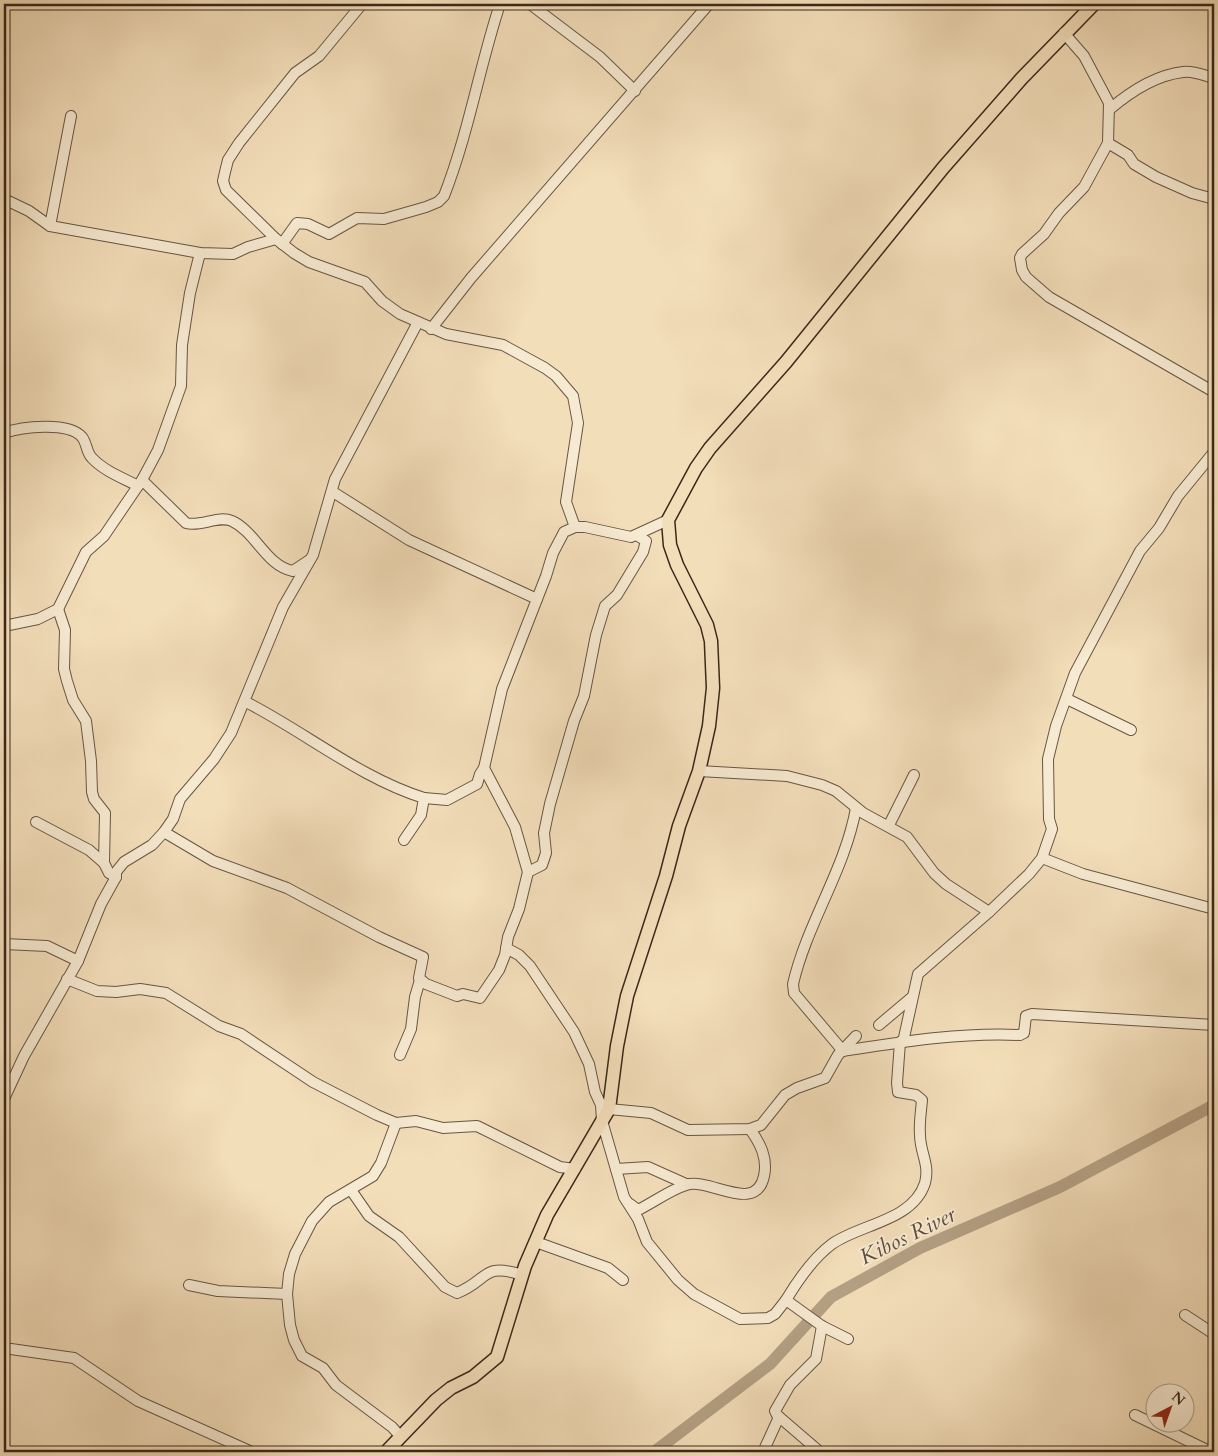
<svg xmlns="http://www.w3.org/2000/svg" width="1218" height="1456" viewBox="0 0 1218 1456" font-family="Cardo,serif">
	<style>
		.lines { fill: none; stroke-linecap: round; stroke-linejoin: round }
		.river { stroke: #b4a084; stroke-width: 12 }
		.minor-casing { stroke: #685642; stroke-width: 12 }
		.major-casing { stroke: #3a281a; stroke-width: 15 }
		.minor { stroke: #f7ead2; stroke-width: 10 }
		.major { stroke: #f3deba; stroke-width: 12 }
		.labels { text-anchor: middle; stroke-width: 4; stroke-linejoin: round; paint-order: stroke }
		.water-label { font-size: 22px; font-style: italic; fill: #5f4c3a; stroke: #f7ead2 }
	</style>
	<rect width="100%" height="100%" fill="#f3deba"/>
	<filter id="stains"><feTurbulence type="fractalNoise" baseFrequency=".004" numOctaves="4"/><feColorMatrix values="0 0 0 0 .2 0 0 0 0 .09 0 0 0 0 .02 0 0 0 .5 -.17"/></filter>
	<radialGradient id="worn" r=".72"><stop offset=".6" stop-color="#630" stop-opacity="0"/><stop offset="1" stop-color="#630" stop-opacity=".3"/></radialGradient>
	<g class="lines">
		<polyline class="river" points="654,1452 770,1364 831,1297 920,1248 1060,1187 1214,1105"/>
		<defs>
			<g id="minor">
				<polyline points="362,4 319,56 295,73 239,143 228,160 225,172 223,181 226,190 276,239 294,253 309,262 365,282 382,301 400,314 446,334 503,345 545,368 556,376 573,396 578,423 566,502 575,527"/>
				<polyline points="530,4 600,57 635,91"/>
				<polyline points="1064,33 1084,56 1109,103 1108,143 1128,155 1134,164 1156,177 1192,193 1214,199"/>
				<path d="M1110,109C1130,92 1157,75 1183,72C1193,70 1205,76 1214,78"/>
				<polyline points="71,116 50,226 200,253 233,254 248,247 276,239"/>
				<polyline points="1108,143 1084,187 1059,213 1044,234 1022,254 1020,258 1022,270 1026,277 1049,297 1214,392"/>
				<polyline points="4,199 29,211 50,226"/>
				<path d="M282,244L297,223L308,224L329,234L357,218L384,219L426,207L438,202L444,196C469,132 479,68 500,4"/>
				<polyline points="431,329 471,278 709,4"/>
				<path d="M4,433C21,427 68,421 82,437C87,443 86,452 92,458C104,471 123,478 138,486"/>
				<path d="M142,480L186,523C201,527 218,515 232,521C256,532 266,566 293,571L308,561"/>
				<polyline points="333,492 409,540 537,599"/>
				<polyline points="58,609 65,630 64,669 67,681 73,700 86,721 91,761 92,792 94,799 105,813 104,863 109,873 116,877"/>
				<polyline points="4,626 38,619 58,609 86,552 104,536 142,480 158,450 181,386 182,345 190,293 200,253"/>
				<polyline points="1067,699 1131,730"/>
				<path d="M246,702C305,732 360,778 424,798L421,815L404,840"/>
				<polyline points="484,768 515,827 528,872"/>
				<polyline points="699,771 787,776 822,785 836,791 863,813 907,837 934,873 946,884 989,912"/>
				<polyline points="424,798 447,800 477,784 480,774 484,768 502,689 546,576 553,553 564,532 575,527 585,527 631,537 668,520"/>
				<polyline points="36,822 89,850 104,863"/>
				<polyline points="889,825 914,775"/>
				<polyline points="164,832 213,861 287,888 379,937 423,957 419,978 426,984 457,996 463,994 480,998 499,970 505,955 508,937 519,909 528,872 542,865 546,853 544,833 550,804 574,721 584,696 596,635 605,606 617,595 643,552 646,541 638,536"/>
				<polyline points="1042,858 1083,874 1214,909"/>
				<polyline points="4,944 47,946 78,961"/>
				<polyline points="506,948 519,955 530,966 574,1032 589,1064 595,1092 601,1105 602,1121 624,1197 638,1219 647,1242 678,1280 694,1294 740,1319 768,1318 775,1314 786,1300 822,1326 848,1339"/>
				<polyline points="67,979 97,991 116,992 140,989 166,993 219,1026 241,1034 313,1082 377,1115 396,1123 416,1121 443,1128 477,1126 560,1167 575,1169"/>
				<polyline points="879,1025 911,998"/>
				<polyline points="903,1042 918,974 989,912 1029,874 1042,858 1052,829 1049,819 1048,759 1056,726 1075,673 1140,551 1159,528 1178,496 1214,452"/>
				<path d="M843,1051C901,1042 961,1032 1020,1035L1024,1033L1026,1016L1032,1014L1214,1025"/>
				<path d="M843,1051L794,993L793,984C807,923 845,870 856,808"/>
				<polyline points="400,1055 411,1029 415,997 420,980"/>
				<polyline points="4,1099 24,1056 78,961 101,904 116,877 116,872 124,862 152,845 164,832 173,819 180,799 214,759 231,733 283,607 313,555 335,479 418,322"/>
				<polyline points="609,1109 651,1113 688,1130 750,1129 761,1125 785,1095 797,1088 825,1078 838,1055 856,1036"/>
				<polyline points="396,1123 381,1163 373,1176 329,1202 312,1221 295,1254 289,1274 287,1294 290,1325 294,1340 302,1356 323,1368 336,1385 392,1427 401,1437"/>
				<polyline points="616,1169 648,1167 686,1184"/>
				<path d="M351,1190L369,1216L399,1237L445,1287L457,1293C489,1280 482,1262 522,1275"/>
				<path d="M630,1204L638,1210C654,1202 670,1190 686,1185C709,1177 756,1215 764,1176C768,1158 760,1143 750,1129"/>
				<polyline points="536,1242 608,1268 623,1280"/>
				<polyline points="189,1285 218,1291 287,1294"/>
				<path d="M786,1300C798,1280 813,1258 832,1244C860,1224 913,1221 925,1183C930,1164 920,1153 920,1135C919,1123 921,1112 922,1100L916,1095L898,1092L897,1083L900,1042"/>
				<polyline points="1185,1315 1214,1334"/>
				<polyline points="4,1348 74,1358 138,1401 252,1452"/>
				<polyline points="1135,1415 1211,1452"/>
				<polyline points="763,1452 779,1417"/>
				<polyline points="820,1452 777,1415 775,1411 790,1385 816,1359 822,1326"/>
			</g>
			<polyline id="major" points="386,1452 436,1400 451,1388 473,1377 497,1357 525,1266 547,1215 609,1109 617,1046 627,996 666,876 679,826 699,771 709,726 713,688 711,641 707,625 677,565 670,545 668,520 696,468 710,448 786,362 943,168 1022,78 1094,4"/>
		</defs>
		<use href="#minor" class="minor-casing"/>
		<use href="#major" class="major-casing"/>
		<use href="#minor" class="minor"/>
		<use href="#major" class="major"/>
	</g>
	<g class="labels">
		<g class="water-label">
			<text transform="translate(907 1235) rotate(-26)" y="8">Kibos River</text>
		</g>
	</g>
	<rect width="1218" height="1456" fill="none" stroke="#f3deba" stroke-width="20"/>
	<rect x="5" y="5" width="1208" height="1446" fill="none" stroke="#3a281a" stroke-width="2.5"/>
	<rect x="10" y="10" width="1198" height="1436" fill="none" stroke="#3a281a"/>
	<g transform="translate(1170 1408) rotate(41)"><circle r="24" fill="#f7ead2" stroke="#ab9c88"/>
	<path d="M0-4L9 19L0 12L-9 19Z" fill="#8f2418"/>
	<text y="-8" font-size="14" font-weight="bold" text-anchor="middle" fill="#3a281a">N</text>
	</g>
	<rect width="100%" height="100%" filter="url(#stains)"/>
	<rect width="100%" height="100%" fill="url(#worn)"/>
</svg>
